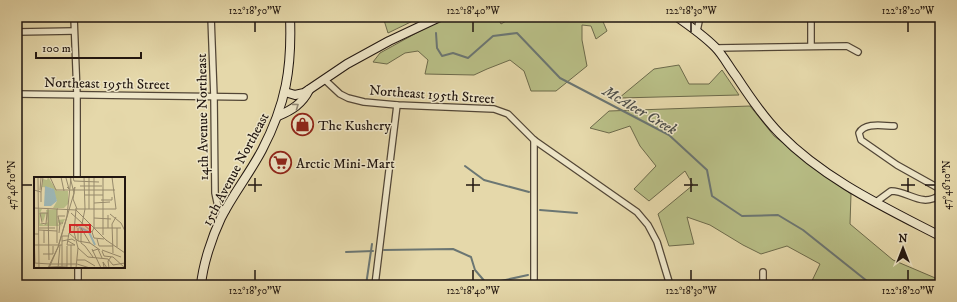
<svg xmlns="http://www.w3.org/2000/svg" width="957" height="302" viewBox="0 0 957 302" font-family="'IM FELL DW Pica',serif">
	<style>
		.green { fill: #b8be86; stroke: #6c6a4b }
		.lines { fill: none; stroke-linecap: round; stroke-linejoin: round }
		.stream { stroke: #6b7673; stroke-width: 2 }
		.street-casing { stroke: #524636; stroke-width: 8 }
		.secondary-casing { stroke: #211610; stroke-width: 10 }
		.street { stroke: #eee6c8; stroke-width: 5.5 }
		.secondary { stroke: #eee6c8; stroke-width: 8 }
		.oneway { stroke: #928875 }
		.ticks { fill: none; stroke: #211610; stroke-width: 1.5 }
		.labels { text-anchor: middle; stroke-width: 3; stroke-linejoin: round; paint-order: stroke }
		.street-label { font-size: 14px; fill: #211610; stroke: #eee6c8 }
		.poi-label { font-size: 14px; fill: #211610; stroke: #eee6c8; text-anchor: start }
		.water-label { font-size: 15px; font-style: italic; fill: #4c4e4a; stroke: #eee6c8 }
		.inset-river { fill: none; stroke: #9cb6b5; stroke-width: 2 }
		.inset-road { fill: none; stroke: #978a6c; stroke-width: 1 }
		.view { fill: #d62828; fill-opacity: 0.15; stroke: #d62828; stroke-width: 2 }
		.inset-edge { fill: none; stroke: #211610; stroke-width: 2 }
		.neatline { fill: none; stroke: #211610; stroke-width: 1.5 }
		.ticks-label { font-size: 10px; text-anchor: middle; fill: #211610 }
	</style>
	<rect width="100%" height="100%" fill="#e5d8aa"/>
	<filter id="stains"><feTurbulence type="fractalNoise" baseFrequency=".005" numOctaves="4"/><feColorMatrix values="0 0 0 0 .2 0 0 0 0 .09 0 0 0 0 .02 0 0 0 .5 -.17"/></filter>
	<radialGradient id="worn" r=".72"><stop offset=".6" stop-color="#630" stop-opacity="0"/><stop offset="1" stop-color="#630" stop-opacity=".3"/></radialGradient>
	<g class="green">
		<polygon points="383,17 421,17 388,33"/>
		<polygon points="449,17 497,17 501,24 513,17 601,17 607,31 596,39 591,26 582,25 582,40 587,66 556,91 531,91 524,71 510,60 487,69 474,75 425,74 428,60 418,51 405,53 387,64 373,62 380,53 420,31"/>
		<polygon points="679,65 689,84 709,84 722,70 739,95 619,98 654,69"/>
		<polygon points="750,106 774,136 851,194 850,224 893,260 940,280 940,285 810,285 820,264 787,246 761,254 743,245 710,225 687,217 694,244 669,246 658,214 693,185 685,171 649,201 634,189 656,166 640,146 630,126 609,133 590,128 609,111"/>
	</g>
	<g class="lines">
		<g class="stream">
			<polyline points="436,33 437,48 442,56 453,53 468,58 493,36 517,33 560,78 669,135 707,170 712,196 742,216 778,215 803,230 872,285"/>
			<polyline points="465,166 484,180 529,192"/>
			<polyline points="540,210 577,213"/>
			<polyline points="384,250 453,249 471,257 475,270 487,284 528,275"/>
			<polyline points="346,252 373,251"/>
			<polyline points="366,285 372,244"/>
		</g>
		<defs>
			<g id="street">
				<polyline points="74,17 77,95 77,178"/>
				<polyline points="211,17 214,97 215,193 218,207 226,211"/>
				<polyline points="811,17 811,46"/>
				<polyline points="697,31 700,17"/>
				<polyline points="17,32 74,31"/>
				<polyline points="716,48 847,46 858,52"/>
				<polyline points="325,80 340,94 348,98 364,102 397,105 494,109 508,114 534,140 637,212 648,225 657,242 670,285"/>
				<polyline points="17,94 244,97"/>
				<path d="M894,126C883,126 865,122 859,133L861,140L897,165L940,189"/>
				<path d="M876,202L891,191C909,191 921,208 940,195"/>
				<polyline points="78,267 78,285"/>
				<polyline points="375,285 397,105"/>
				<polyline points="534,285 534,140"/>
				<polyline points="763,285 763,272"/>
			</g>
			<g id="secondary">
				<path d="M677,17C690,26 703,35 715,47C723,55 729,67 736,76C749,96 763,117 780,134C824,179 884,207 940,236"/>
				<polyline points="285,92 295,95 304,93 347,64 389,41 440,17"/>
				<path d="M278,116C292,110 302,104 309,90"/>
				<path d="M201,285C203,264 212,237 221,218C233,194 250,173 262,150C286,104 292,68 290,17"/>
			</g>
		</defs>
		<use href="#street" class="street-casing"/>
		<use href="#secondary" class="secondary-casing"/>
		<use href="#street" class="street"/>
		<use href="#secondary" class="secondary"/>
	</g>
	<defs><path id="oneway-chevron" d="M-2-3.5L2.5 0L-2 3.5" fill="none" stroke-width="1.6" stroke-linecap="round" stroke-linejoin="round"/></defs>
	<use class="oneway" href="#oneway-chevron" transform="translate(296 106) rotate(-36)"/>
	<path class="ticks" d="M255,22V32M473,22V32M691,22V32M908,22V32M255,178V192M473,178V192M691,178V192M908,178V192M22,185H32M248,185H262M466,185H480M684,185H698M901,185H915M925,185H935M255,270V280M473,270V280M691,270V280M908,270V280"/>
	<defs>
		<symbol id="shop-ring" viewBox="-11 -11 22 22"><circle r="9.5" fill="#eee6c8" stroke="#8f2418" stroke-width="1.5"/><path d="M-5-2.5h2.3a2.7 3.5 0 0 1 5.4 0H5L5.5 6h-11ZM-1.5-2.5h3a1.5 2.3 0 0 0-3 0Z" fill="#8f2418"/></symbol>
		<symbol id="supermarket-ring" viewBox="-11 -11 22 22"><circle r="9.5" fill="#eee6c8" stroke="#8f2418" stroke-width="1.5"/><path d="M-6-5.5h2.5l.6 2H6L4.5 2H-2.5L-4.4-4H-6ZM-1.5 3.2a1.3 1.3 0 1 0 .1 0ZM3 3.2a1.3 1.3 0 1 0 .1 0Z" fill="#8f2418"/></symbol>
	</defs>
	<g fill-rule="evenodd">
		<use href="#shop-ring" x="290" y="112" width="25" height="25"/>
		<use href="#supermarket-ring" x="268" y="150" width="25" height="25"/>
	</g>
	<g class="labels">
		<g class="street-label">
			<text transform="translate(107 83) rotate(1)" y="5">Northeast 195th Street</text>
			<text transform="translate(432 94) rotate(4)" y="5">Northeast 195th Street</text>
			<text transform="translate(202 117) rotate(-91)" y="5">14th Avenue Northeast</text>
			<text transform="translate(235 169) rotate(-62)" y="5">15th Avenue Northeast</text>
		</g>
		<g class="poi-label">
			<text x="318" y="130">The Kushery</text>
			<text x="296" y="168">Arctic Mini-Mart</text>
		</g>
		<g class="water-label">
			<text transform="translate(640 110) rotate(30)" y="5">McAleer Creek</text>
		</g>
	</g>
	<g transform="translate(34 177)">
		<rect width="91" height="91" fill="#e5d8aa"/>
		<path d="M14,0L23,14H34V27L30,31H19L23,24L18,11L8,10L9,2L13,3ZM5,32H8L6,36H12L9,45L6,37V46L10,48L14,45L12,33L23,32V48L24,43L31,42L27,50L28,45L24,46L25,49H5Z" fill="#b8be86"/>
		<path d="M11,9L20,12L23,24L17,29H10Z" fill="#9cb6b5"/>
		<path class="inset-river" d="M45,50L55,55L61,68"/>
		<path class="inset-road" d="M4,0L5,91M16,0L22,13H35M27,0L30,14M39,0L40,4L65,5M50,0L51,32M55,0V32M69,0V32M32,1L35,12L33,10M46,9H68M0,13L7,15V25M6,13L7,1M35,13H81M39,13L41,10L39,22L43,32M7,15L9,0M50,18H69M67,23H78V20M60,26L76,25M0,31L24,32M14,32L15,83M23,32V66M23,32L42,33L73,64M41,32H82L78,0M69,32V58M0,35V57M37,36L58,55L60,61L70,62M76,37L87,46L91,54M74,38V51M60,41L77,42M8,45L6,36H14M7,46L12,47L13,36M26,48L24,39H31M42,50L48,47L51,32M5,51H21M47,51L56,66L66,73M60,51H87M83,51V70M47,52V66L51,69M5,53L23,54M10,53V66M58,55L60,51V0M25,56L26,46H29M91,60V73M63,62L65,69H79M72,63L91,76M28,64L38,62L41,64M44,64V51M25,67L40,16L36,0M0,68H28M28,68V91M28,68V59H35M33,68H41L34,64M33,68L35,56L44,64L56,66M37,68V91M33,69V91M51,69L59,80M44,71L54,80L74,82L79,88L91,86M58,72L67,91M68,73L87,80M58,74L64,72L68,81M68,74L70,79L79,80L91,91M79,76L78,47L82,40M9,77H19V69M43,83H51L61,89M0,86L16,87M1,86L0,57H5M16,87H42M43,87L56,91M15,90L33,89M70,90L69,85L73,91M14,91L24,70L33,39L37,0M15,91L25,68M24,91L26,68M42,91L44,71L40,55L42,32M75,91L74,84L77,80"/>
		<path class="view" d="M36,48H56V55H36Z"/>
		<rect width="91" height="91" class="inset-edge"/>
	</g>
	<rect width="957" height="302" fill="none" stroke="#e5d8aa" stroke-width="44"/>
	<g transform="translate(903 248)" stroke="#eee6c8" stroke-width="3" paint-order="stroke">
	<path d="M0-3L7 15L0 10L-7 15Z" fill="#211610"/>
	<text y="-6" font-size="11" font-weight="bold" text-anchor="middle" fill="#211610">N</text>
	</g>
	<path d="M36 52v6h105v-6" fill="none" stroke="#211610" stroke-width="2"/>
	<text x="42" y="52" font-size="12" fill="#211610" stroke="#eee6c8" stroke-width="3" paint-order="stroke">100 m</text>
	<rect x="22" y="22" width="913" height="258" class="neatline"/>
	<g class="ticks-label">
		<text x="255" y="14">122°18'50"W</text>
		<text x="473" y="14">122°18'40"W</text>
		<text x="691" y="14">122°18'30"W</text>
		<text x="908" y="14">122°18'20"W</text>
		<text transform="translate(11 185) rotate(-90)" y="4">47°46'10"N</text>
		<text transform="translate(946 185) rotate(-90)" y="4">47°46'10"N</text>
		<text x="255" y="294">122°18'50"W</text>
		<text x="473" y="294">122°18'40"W</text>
		<text x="691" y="294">122°18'30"W</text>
		<text x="908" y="294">122°18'20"W</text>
	</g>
	<rect width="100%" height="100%" filter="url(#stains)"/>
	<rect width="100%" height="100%" fill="url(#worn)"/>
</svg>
